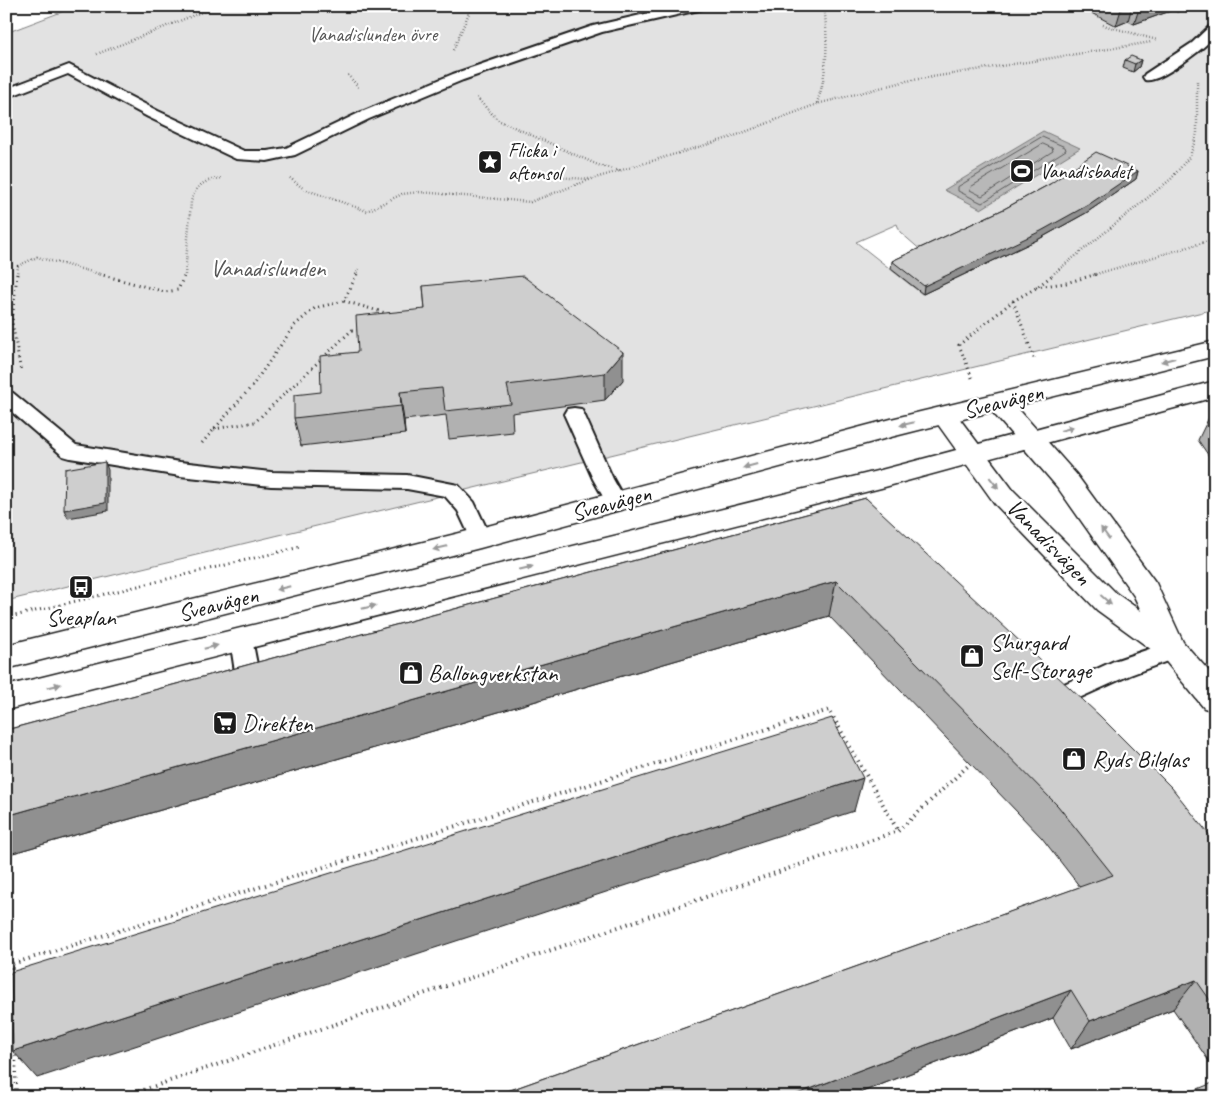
<svg xmlns="http://www.w3.org/2000/svg" width="1221" height="1103" viewBox="0 0 1221 1103" font-family="Caveat,sans-serif">
	<style>
		.green { fill: #e2e2e2; stroke: #7f7f7f; fill-rule: evenodd }
		.water { fill: #b8b8b8; stroke: #7a7a7a }
		.lines { fill: none; stroke-linecap: round; stroke-linejoin: round }
		.shore { stroke: #5a5a5a; stroke-width: 1 }
		.service-casing { stroke: #1c1c1c; stroke-width: 4 }
		.minor-casing { stroke: #1c1c1c; stroke-width: 3 }
		.secondary-casing { stroke: #1c1c1c; stroke-width: 3 }
		.path-far2 { stroke: #1c1c1c; stroke-width: 2.5; stroke-dasharray: 0.5 2.5; stroke-linecap: butt }
		.path-far1 { stroke: #1c1c1c; stroke-width: 3; stroke-dasharray: 1 4; stroke-linecap: butt }
		.path { stroke: #1c1c1c; stroke-width: 4; stroke-dasharray: 1 4.5; stroke-linecap: butt }
		.service { fill: #fff; fill-rule: evenodd }
		.minor { fill: #fff; fill-rule: evenodd }
		.secondary { fill: #fff; fill-rule: evenodd }
		.wall { fill: #b1b1b1; stroke: #1c1c1c }
		.shaded-wall { fill: #909090; stroke: #1c1c1c }
		.building { fill: #cecece; stroke: #1c1c1c }
		.oneway { fill: #999 }
		.labels { text-anchor: middle; stroke-width: 4.5; stroke-linejoin: round; paint-order: stroke }
		.far-park-label { font-size: 20px; fill: #575757; stroke: #fff }
		.far-poi-label { font-size: 20px; fill: #1c1c1c; stroke: #fff; text-anchor: start }
		.park-label { font-size: 24px; fill: #575757; stroke: #fff }
		.street-label { font-size: 24px; fill: #1c1c1c; stroke: #fff }
		.poi-label { font-size: 24px; fill: #1c1c1c; stroke: #fff; text-anchor: start }
	</style>
	<rect width="100%" height="100%" fill="#fff"/>
	<filter id="ink" filterUnits="userSpaceOnUse"><feTurbulence type="fractalNoise" baseFrequency=".02" numOctaves="2"/><feDisplacementMap in="SourceGraphic" scale="10" xChannelSelector="R" yChannelSelector="G"/><feConvolveMatrix kernelMatrix="1 2 1 2 8 2 1 2 1" color-interpolation-filters="sRGB"/></filter>
	<g filter="url(#ink)">
		<path class="green" d="M77,6H1215V309L6,601V33ZM897,224L900,232L954,279L922,294L856,242Z"/>
		<polygon class="water" points="1043,131 1080,148 981,209 944,190"/>
		<g class="lines">
			<g class="shore">
				<polygon points="1042,137 1065,147 1066,150 982,203 958,191 958,187"/>
				<polygon points="1043,144 1052,148 1053,151 982,196 970,190 971,187"/>
			</g>
			<defs>
				<g id="service">
					<polygon points="680,6 704,6 703,9 602,32 463,80 369,119 295,155 267,161 236,159 148,117 68,74 6,98 6,89 69,65 158,111 244,151 267,151 286,148 359,113 453,74 593,26"/>
					<path d="M1215,25V37C1203,48 1160,84 1145,80L1143,77L1145,74L1192,43L1210,26Z"/>
					<polygon points="6,391 13,393 76,445 180,462 271,472 407,475 458,485 474,502 491,538 487,543 480,546 473,543 458,511 445,496 407,489 271,486 180,476 70,458 63,456 6,407"/>
					<polygon points="574,408 581,409 584,414 613,479 626,502 623,507 616,509 609,507 593,479 564,414 567,409"/>
					<polygon points="241,630 249,633 252,639 261,685 257,692 249,694 241,692 237,685 230,639 233,633"/>
					<polygon points="1173,641 1181,644 1184,650 1181,656 1130,675 1046,713 1038,710 1034,703 1038,696 1114,661"/>
				</g>
				<polygon id="minor" points="998,394 1007,396 1076,474 1156,583 1183,642 1215,678 1215,711 1204,708 1163,658 1097,610 995,504 932,416 935,410 944,408 953,410 1013,490 1117,594 1141,611 1134,596 1058,488 989,408 986,402 989,396"/>
				<g id="secondary">
					<polygon points="1215,341 1215,356 891,437 480,548 6,669 6,645 480,528 891,419"/>
					<polygon points="1215,381 1215,397 881,488 6,710 6,686 881,470"/>
				</g>
			</defs>
			<use href="#service" class="service-casing"/>
			<use href="#minor" class="minor-casing"/>
			<use href="#secondary" class="secondary-casing"/>
			<g class="path-far2">
				<polyline points="189,6 193,14"/>
				<polyline points="1103,25 1157,40"/>
				<polyline points="453,50 472,6"/>
				<polyline points="97,54 217,6"/>
				<polyline points="348,75 359,88"/>
				<polyline points="477,98 498,120 598,165 620,171"/>
				<path d="M817,103C828,71 828,39 824,6"/>
				<polyline points="513,175 589,179"/>
				<polyline points="290,178 304,189 367,211 402,194 421,192 530,202 592,179 732,137 817,104 907,81 1152,42"/>
				<polyline points="17,275 18,266 37,257 103,275"/>
				<path d="M185,275L191,202C196,184 205,180 223,178"/>
				<polyline points="356,275 360,267"/>
				<polyline points="1052,275 1171,179 1190,156 1197,134 1197,79"/>
				<polyline points="1093,275 1215,239"/>
			</g>
			<g class="path-far1">
				<polyline points="17,274 12,322 21,372"/>
				<polyline points="99,274 165,292 178,290 185,274"/>
				<polyline points="357,274 344,301 389,314"/>
				<polyline points="1036,287 1066,283 1097,274"/>
				<polyline points="1013,301 1035,361"/>
				<polyline points="972,378 959,345 1013,301 1036,288 1054,274"/>
				<polyline points="214,429 255,422 352,330 359,330"/>
				<polyline points="202,443 253,385 294,326 315,308 344,301"/>
				<polyline points="6,618 300,547"/>
			</g>
			<g class="path">
				<polyline points="12,974 12,964 829,710 898,831"/>
				<polyline points="15,1050 16,1097"/>
				<polyline points="123,1097 898,831 970,764"/>
			</g>
			<use href="#service" class="service"/>
			<use href="#minor" class="minor"/>
			<use href="#secondary" class="secondary"/>
		</g>
		<g class="wall">
			<polygon points="1078,6 1191,6 1177,12 1173,10 1134,24 1128,21 1116,26"/>
			<polygon points="1125,60 1141,60 1139,67 1133,72 1123,68"/>
			<polygon points="1138,171 1136,179 1086,213 1039,239 923,294 891,269 892,261 1004,209 1050,184"/>
			<polygon points="423,286 623,380 605,400 512,413 513,432 449,439 446,415 404,420 405,434 301,446 294,418 321,392 358,352 425,309"/>
			<polygon points="1215,405 1215,465 1198,440"/>
			<polygon points="866,498 1215,842 1215,1070 1173,1009 1071,1049 1053,1018 849,1097 491,1097 1080,887 1042,838 829,616 6,855 6,730"/>
		</g>
		<g class="shaded-wall">
			<polygon points="1122,6 1132,6 1128,21 1116,26"/>
			<polygon points="1140,6 1174,6 1173,10 1134,24"/>
			<polygon points="1179,6 1191,6 1177,12"/>
			<polygon points="1141,60 1139,67 1133,72 1135,64"/>
			<polygon points="1138,171 1136,179 1086,213 1039,239 923,294 924,286"/>
			<polygon points="623,352 623,380 605,400 605,373"/>
			<polygon points="400,392 404,420 405,434 401,406"/>
			<polygon points="105,462 108,470 108,511 68,518 64,510"/>
			<polygon points="836,581 829,616 6,855 6,816"/>
			<polygon points="863,778 854,811 37,1078 13,1051"/>
			<polygon points="1196,980 1173,1009 1071,1049 1090,1021"/>
			<polygon points="1071,990 1053,1018 849,1097 789,1097"/>
		</g>
		<g class="building">
			<polygon points="1131,56 1141,60 1135,64 1125,60"/>
			<polygon points="1096,152 1138,171 1088,205 1041,231 924,286 892,261 1004,209 1050,184"/>
			<polygon points="523,276 623,352 605,373 507,385 511,404 445,411 442,388 400,392 401,406 294,418 294,395 321,392 320,356 358,352 356,316 425,309 423,286"/>
			<polygon points="105,462 105,503 64,510 65,469"/>
			<polygon points="866,498 1100,716 1172,788 1215,842 1215,1007 1196,980 1090,1021 1071,990 789,1097 491,1097 1113,875 1058,806 836,581 6,816 6,730"/>
			<polygon points="832,718 863,778 13,1051 11,972"/>
			<polygon points="1215,1082 1215,1097 1178,1097"/>
		</g>
		<defs><path id="oneway-solid" d="M-6-.8H1V-3.2L6.5 0L1 3.2V.8H-6Z" transform="scale(1.25)"/></defs>
		<g class="oneway">
			<use href="#oneway-solid" transform="translate(1168 360) rotate(165)"/>
			<use href="#oneway-solid" transform="translate(907 424) rotate(167)"/>
			<use href="#oneway-solid" transform="translate(1067 429) rotate(-15)"/>
			<use href="#oneway-solid" transform="translate(750 466) rotate(165)"/>
			<use href="#oneway-solid" transform="translate(994 483) rotate(52)"/>
			<use href="#oneway-solid" transform="translate(1105 533) rotate(-126)"/>
			<use href="#oneway-solid" transform="translate(440 548) rotate(166)"/>
			<use href="#oneway-solid" transform="translate(526 568) rotate(-14)"/>
			<use href="#oneway-solid" transform="translate(283 588) rotate(166)"/>
			<use href="#oneway-solid" transform="translate(1106 600) rotate(42)"/>
			<use href="#oneway-solid" transform="translate(369 607) rotate(-14)"/>
			<use href="#oneway-solid" transform="translate(211 647) rotate(-14)"/>
			<use href="#oneway-solid" transform="translate(54 686) rotate(-14)"/>
		</g>
	</g>
	<defs>
		<symbol id="sight-square" viewBox="-11 -11 22 22"><rect x="-9" y="-9" width="18" height="18" rx="4" fill="#1c1c1c" stroke="#fff"/><path d="M0-6L1.8-2.2L6-1.7L2.9 1.2L3.7 5.4L0 3.3L-3.7 5.4L-2.9 1.2L-6-1.7L-1.8-2.2Z" fill="#fff"/></symbol>
		<symbol id="stadium-square" viewBox="-11 -11 22 22"><rect x="-9" y="-9" width="18" height="18" rx="4" fill="#1c1c1c" stroke="#fff"/><path d="M0-5a6.5 5 0 1 0 0 10a6.5 5 0 1 0 0-10ZM-3.5-1.8h7v3.6h-7Z" fill="#fff"/></symbol>
		<symbol id="bus-square" viewBox="-11 -11 22 22"><rect x="-9" y="-9" width="18" height="18" rx="4" fill="#1c1c1c" stroke="#fff"/><path d="M-5-6H5V4H4V6H2V4H-2V6H-4V4H-5ZM-3.5-4V0h7V-4ZM-3.5 1.2v1.5H-2V1.2ZM2 1.2v1.5H3.5V1.2Z" fill="#fff"/></symbol>
		<symbol id="shop-square" viewBox="-11 -11 22 22"><rect x="-9" y="-9" width="18" height="18" rx="4" fill="#1c1c1c" stroke="#fff"/><path d="M-5-2.5h2.3a2.7 3.5 0 0 1 5.4 0H5L5.5 6h-11ZM-1.5-2.5h3a1.5 2.3 0 0 0-3 0Z" fill="#fff"/></symbol>
		<symbol id="supermarket-square" viewBox="-11 -11 22 22"><rect x="-9" y="-9" width="18" height="18" rx="4" fill="#1c1c1c" stroke="#fff"/><path d="M-6-5.5h2.5l.6 2H6L4.5 2H-2.5L-4.4-4H-6ZM-1.5 3.2a1.3 1.3 0 1 0 .1 0ZM3 3.2a1.3 1.3 0 1 0 .1 0Z" fill="#fff"/></symbol>
	</defs>
	<g fill-rule="evenodd">
		<use href="#sight-square" x="476" y="148" width="28" height="28"/>
		<use href="#stadium-square" x="1008" y="157" width="28" height="28"/>
		<use href="#bus-square" x="67" y="573" width="28" height="28"/>
		<use href="#shop-square" x="958" y="642" width="28" height="28"/>
		<use href="#shop-square" x="397" y="659" width="28" height="28"/>
		<use href="#supermarket-square" x="211" y="709" width="28" height="28"/>
		<use href="#shop-square" x="1060" y="745" width="28" height="28"/>
	</g>
	<g class="labels">
		<g class="far-park-label">
			<text x="373" y="41">Vanadislunden övre</text>
		</g>
		<g class="far-poi-label">
			<text x="508" y="157">Flicka i<tspan x="508" dy="23">aftonsol</tspan></text>
			<text x="1040" y="178">Vanadisbadet</text>
		</g>
		<g class="park-label">
			<text x="268" y="276">Vanadislunden</text>
		</g>
		<g class="street-label">
			<text transform="translate(1003 401) rotate(-14)" y="8">Sveavägen</text>
			<text transform="translate(611 503) rotate(-15)" y="8">Sveavägen</text>
			<text transform="translate(1049 542) rotate(46)" y="8">Vanadisvägen</text>
			<text transform="translate(218 604) rotate(-14)" y="8">Sveavägen</text>
		</g>
		<g class="poi-label">
			<text x="81" y="625" text-anchor="middle">Sveaplan</text>
			<text x="990" y="650">Shurgard<tspan x="990" dy="28">Self-Storage</tspan></text>
			<text x="428" y="681">Ballongverkstan</text>
			<text x="242" y="731">Direkten</text>
			<text x="1092" y="767">Ryds Bilglas</text>
		</g>
	</g>
	<rect width="1221" height="1103" fill="none" stroke="#fff" stroke-width="25"/>
	<rect x="12" y="12" width="1196" height="1078" fill="none" stroke="#1c1c1c" stroke-width="2" filter="url(#ink)"/>
</svg>
